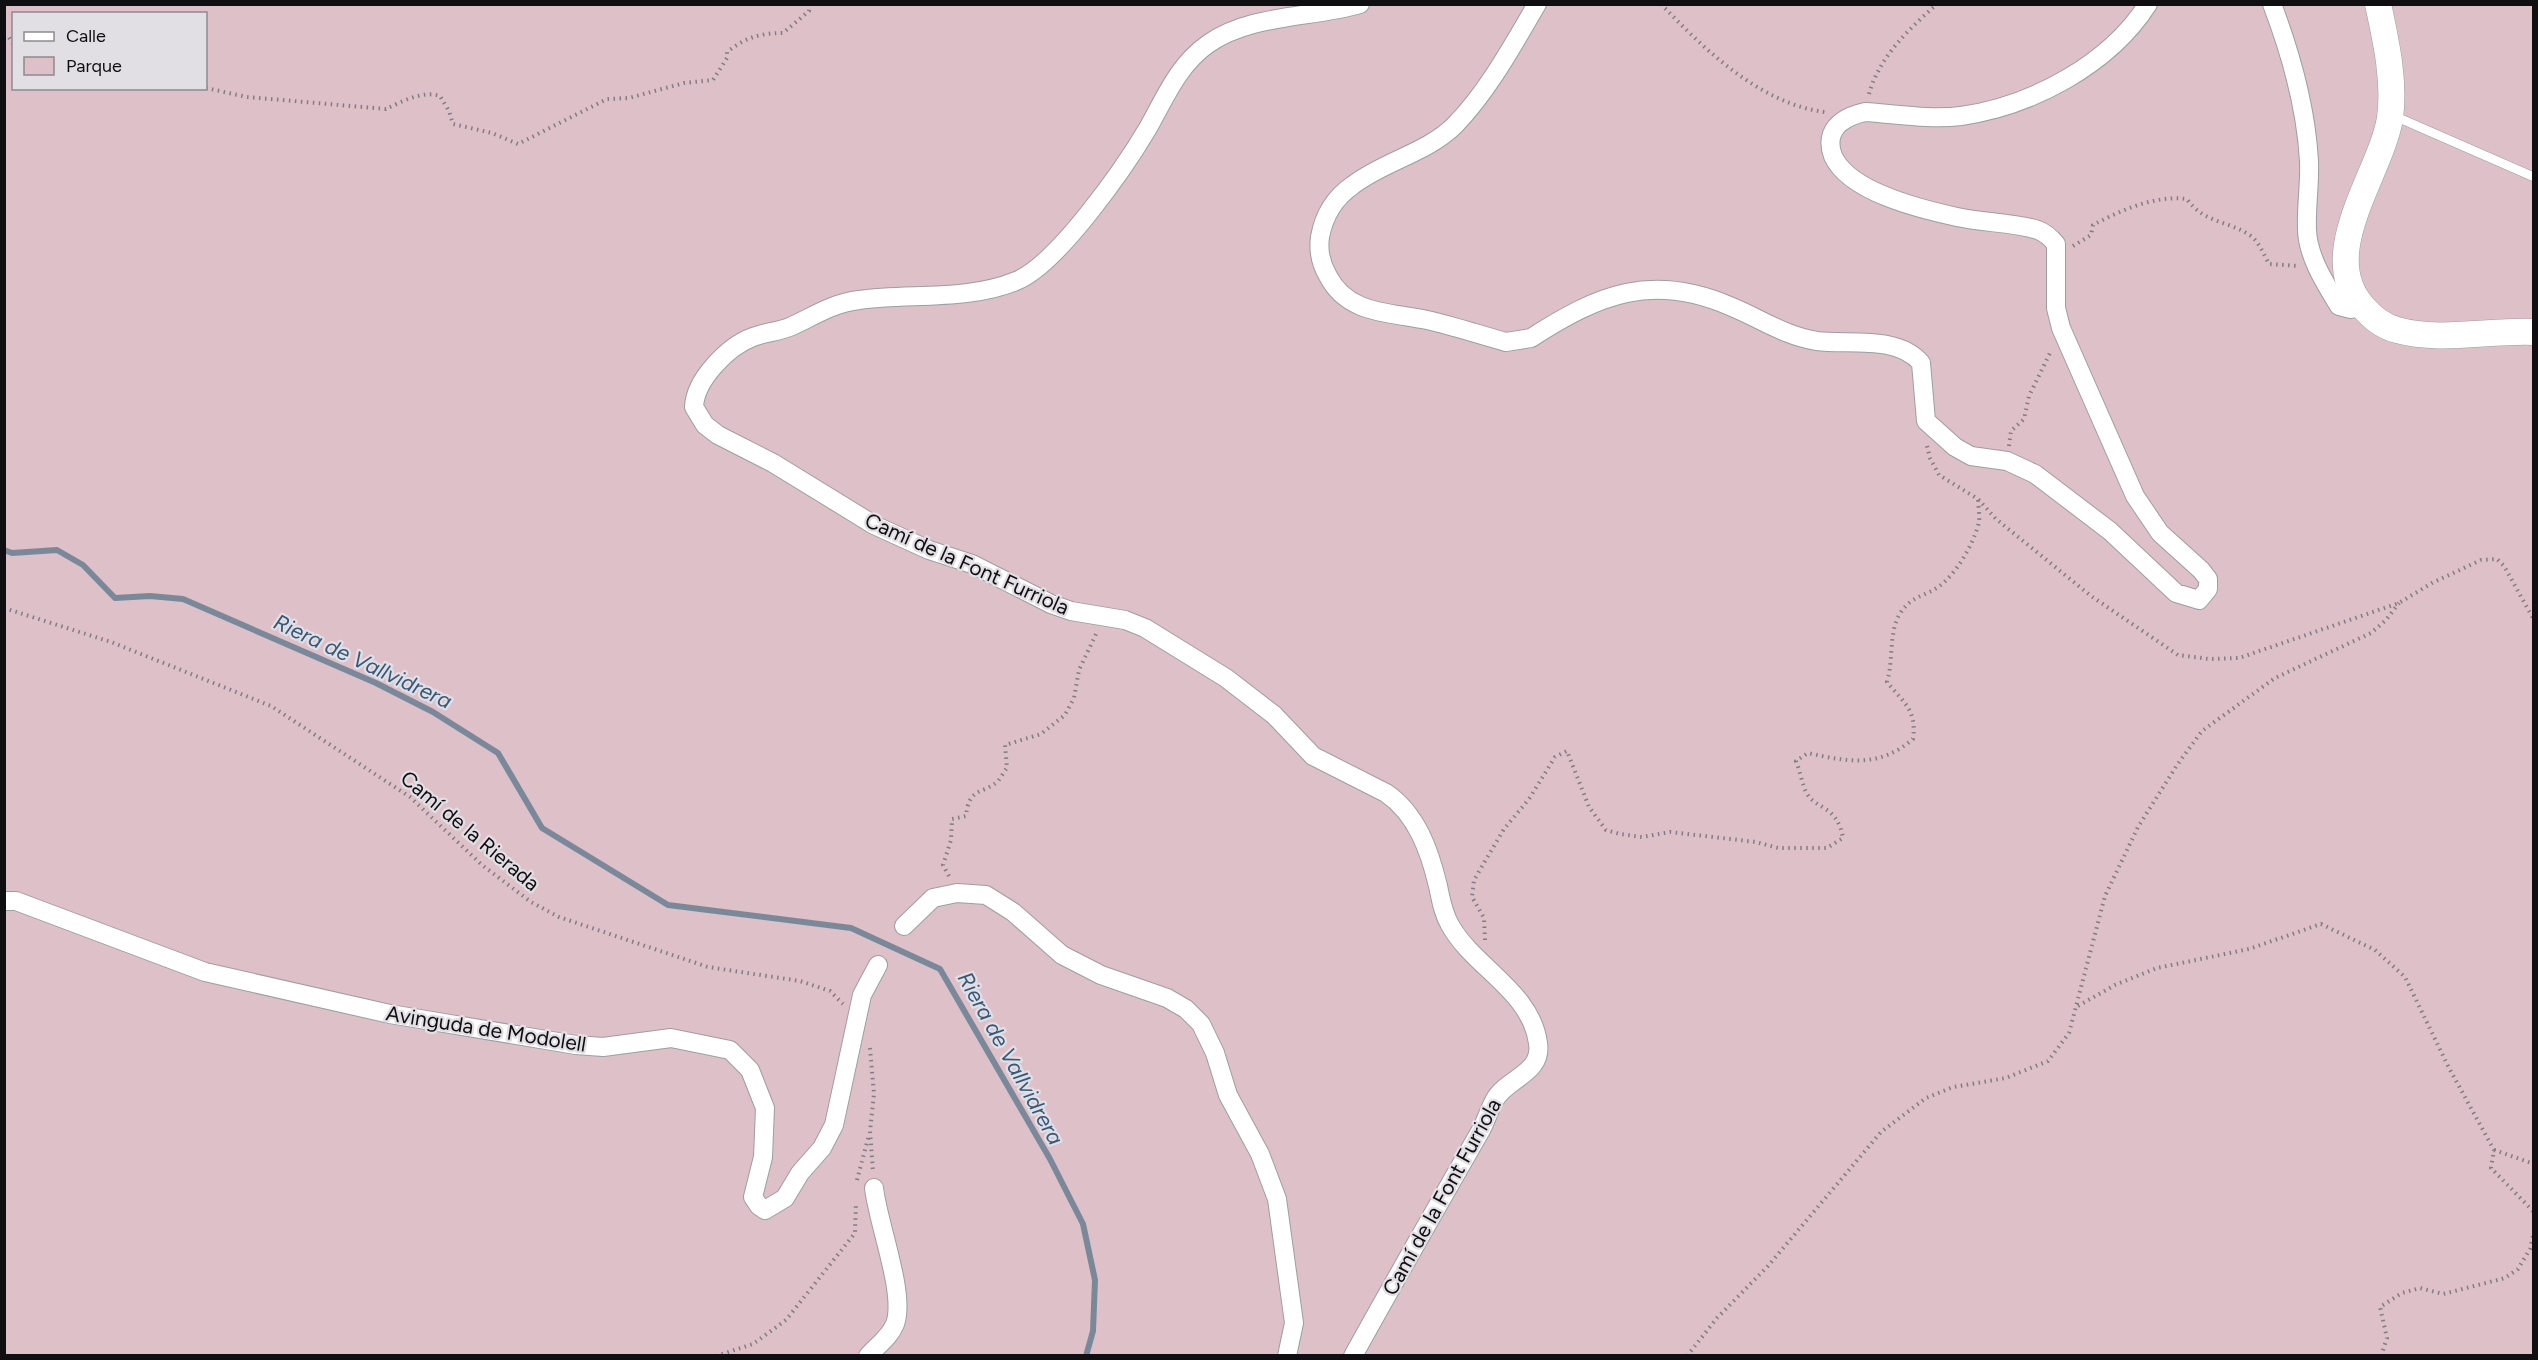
<svg xmlns="http://www.w3.org/2000/svg" width="2538" height="1360" viewBox="0 0 2538 1360" font-family="Figtree,sans-serif">
	<style>
		.green { fill: #dec0c9; fill-rule: evenodd }
		.lines { fill: none; stroke-linecap: round; stroke-linejoin: round }
		.stream { stroke: #7a899a; stroke-width: 6 }
		.service-casing { stroke: #9f9da1; stroke-width: 10 }
		.minor-casing { stroke: #9f9da1; stroke-width: 20 }
		.secondary-casing { stroke: #9f9da1; stroke-width: 27 }
		.path { stroke: #7f7e82; stroke-width: 4; stroke-dasharray: 1.5 4.5; stroke-linecap: butt }
		.service { stroke: #fff; stroke-width: 9 }
		.minor { stroke: #fff; stroke-width: 18 }
		.secondary { stroke: #fff; stroke-width: 26 }
		.labels { text-anchor: middle; stroke-width: 4.5; stroke-linejoin: round; paint-order: stroke }
		.street-label { font-size: 21px; fill: #0f0e10; stroke: #e1dfe4 }
		.water-label { font-size: 22px; font-style: italic; fill: #35597b; stroke: #e1dfe4 }
	</style>
	<rect width="100%" height="100%" fill="#e1dfe4"/>
	<path class="green" d="M5,5H2533V1355H5ZM14,14H206V88H14Z"/>
	<g class="lines">
		<polyline class="stream" points="4,550 12,553 57,550 83,565 115,598 150,596 183,599 376,683 433,712 498,753 542,828 668,905 851,928 940,969 1050,1159 1083,1224 1095,1280 1093,1331 1086,1356"/>
		<defs>
			<polyline id="service" points="2392,115 2534,177"/>
			<g id="minor">
				<path d="M1537,4C1513,45 1488,91 1455,125C1427,153 1384,161 1353,185C1334,198 1324,215 1320,237C1318,251 1321,264 1328,276C1348,315 1390,312 1427,320C1454,326 1480,335 1506,342L1531,338C1599,294 1652,272 1732,307C1761,319 1785,336 1817,341C1848,345 1898,335 1921,363L1926,421L1955,447L1971,456L2007,461L2035,474L2110,531L2176,593L2199,600L2208,589V579L2201,570L2160,533L2135,496L2061,328L2056,308V244C2051,238 2046,233 2038,230C2012,222 1984,223 1957,217C1920,209 1849,192 1833,156C1830,148 1829,142 1832,134C1837,121 1852,115 1865,112C1896,114 1931,120 1961,116C2031,106 2109,65 2148,4"/>
				<path d="M2272,4C2291,54 2306,107 2309,161C2310,184 2306,207 2307,230C2308,257 2325,283 2339,306L2351,309L2360,303"/>
				<polyline points="4,901 16,901 205,972 390,1014 576,1045 603,1047 671,1038 730,1050 750,1070 765,1108 763,1157 753,1197 759,1206 765,1210 785,1198 800,1173 822,1148 834,1125 862,995 878,965"/>
				<polyline points="904,926 933,898 957,893 986,895 1013,912 1062,955 1101,975 1167,998 1186,1009 1201,1024 1215,1053 1228,1095 1260,1154 1277,1199 1294,1323 1287,1356"/>
				<path d="M868,1356C877,1346 890,1337 895,1324C906,1294 878,1224 874,1188"/>
				<path d="M1353,1356C1395,1280 1438,1205 1481,1130C1486,1121 1489,1110 1494,1101C1506,1078 1543,1074 1538,1043C1531,991 1474,968 1450,925C1443,913 1441,900 1438,886C1430,852 1417,814 1386,793L1313,756L1274,715L1226,678L1145,628L1125,620L1071,611L1051,604L972,564L929,550L874,525L773,463L718,435L705,425L694,407C695,380 728,346 753,337C765,332 779,332 792,326C814,316 833,303 859,300C910,293 967,301 1016,281C1057,265 1125,167 1148,128C1165,98 1178,65 1208,44C1250,14 1312,18 1360,4"/>
			</g>
			<path id="secondary" d="M2378,4C2386,41 2395,81 2390,118C2381,174 2315,254 2363,307C2373,318 2382,326 2397,330C2440,342 2489,330 2534,332"/>
		</defs>
		<use href="#service" class="service-casing"/>
		<use href="#minor" class="minor-casing"/>
		<use href="#secondary" class="secondary-casing"/>
		<g class="path">
			<path d="M1661,4C1704,49 1760,104 1825,112"/>
			<polyline points="4,35 8,36 14,45"/>
			<path d="M206,88L247,97L386,109C401,102 423,90 440,96L449,111L453,124L492,133L518,144L607,99L629,98L684,83L713,80L727,58V52C745,38 759,33 783,33L809,11L810,4"/>
			<path d="M1869,94C1879,57 1909,29 1937,4"/>
			<path d="M2073,246L2091,235L2093,225C2121,210 2155,195 2187,199C2203,223 2230,221 2251,236C2259,242 2264,255 2269,264L2299,266"/>
			<polyline points="1927,446 1930,458 1939,475 1978,499 1996,519 2091,596 2178,655 2209,659 2239,658 2399,603 2432,583 2481,560 2497,559 2504,566 2534,620"/>
			<polyline points="2009,446 2011,431 2024,419 2029,396 2051,351"/>
			<polyline points="4,608 111,642 271,706 410,797 482,865 531,902 559,917 708,967 800,981 830,991 843,1004"/>
			<path d="M949,876L943,865L951,840L952,819L966,816C969,786 983,795 998,781C1001,777 1004,772 1007,768L1005,745L1041,734L1065,715L1074,698L1079,670L1097,632"/>
			<path d="M1485,940L1484,918L1472,897L1474,880L1504,829L1529,799L1555,757L1567,751L1589,807L1606,830L1620,834L1642,837L1670,832L1756,842L1778,848H1827L1843,838C1837,804 1815,810 1806,792C1802,783 1800,771 1796,761L1808,753C1848,762 1879,768 1913,739C1917,710 1904,703 1887,682C1894,659 1888,631 1901,612C1913,595 1924,597 1938,587C1956,575 1974,543 1979,522C1980,515 1978,506 1978,499"/>
			<polyline points="2078,1006 2115,985 2157,968 2249,949 2321,924 2375,950 2405,977 2449,1068 2494,1150 2491,1168 2534,1212"/>
			<polyline points="870,1048 874,1094 870,1131 873,1172"/>
			<polyline points="2494,1150 2534,1164"/>
			<polyline points="857,1180 869,1135"/>
			<polyline points="716,1356 753,1344 786,1320 855,1233 856,1202"/>
			<polyline points="1687,1356 1717,1318 1768,1266 1881,1132 1926,1098 1953,1087 2006,1078 2048,1061 2069,1033 2105,896 2138,827 2177,765 2202,731 2275,678 2371,633 2386,620 2399,603"/>
			<polyline points="2381,1356 2387,1338 2380,1307 2402,1293 2420,1288 2443,1294 2505,1278 2518,1269 2530,1249 2534,1231"/>
		</g>
		<use href="#service" class="service"/>
		<use href="#minor" class="minor"/>
		<use href="#secondary" class="secondary"/>
	</g>
	<g class="labels">
		<g class="street-label">
			<text transform="translate(967 564) rotate(24)" y="7">Camí de la Font Furriola</text>
			<text transform="translate(470 831) rotate(40)" y="7">Camí de la Rierada</text>
			<text transform="translate(486 1029) rotate(9)" y="7">Avinguda de Modolell</text>
			<text transform="translate(1442 1197) rotate(-61)" y="7">Camí de la Font Furriola</text>
		</g>
		<g class="water-label">
			<text transform="translate(363 661) rotate(25)" y="8">Riera de Vallvidrera</text>
			<text transform="translate(1011 1058) rotate(61)" y="8">Riera de Vallvidrera</text>
		</g>
	</g>
	<rect width="2538" height="1360" fill="none" stroke="#0f0e10" stroke-width="12"/>
	<rect x="12" y="12" width="195" height="78" fill="#e1dfe4" stroke="#8d8b8f" stroke-width="1.5"/>
	<rect x="24" y="32" width="30" height="9" fill="#ffffff" stroke="#8d8b8f" stroke-width="1.5"/>
	<text x="66" y="42" font-size="18" fill="#0f0e10">Calle</text>
	<rect x="24" y="57" width="30" height="18" fill="#dec0c9" stroke="#8d8b8f" stroke-width="1.5"/>
	<text x="66" y="72" font-size="18" fill="#0f0e10">Parque</text>
</svg>
